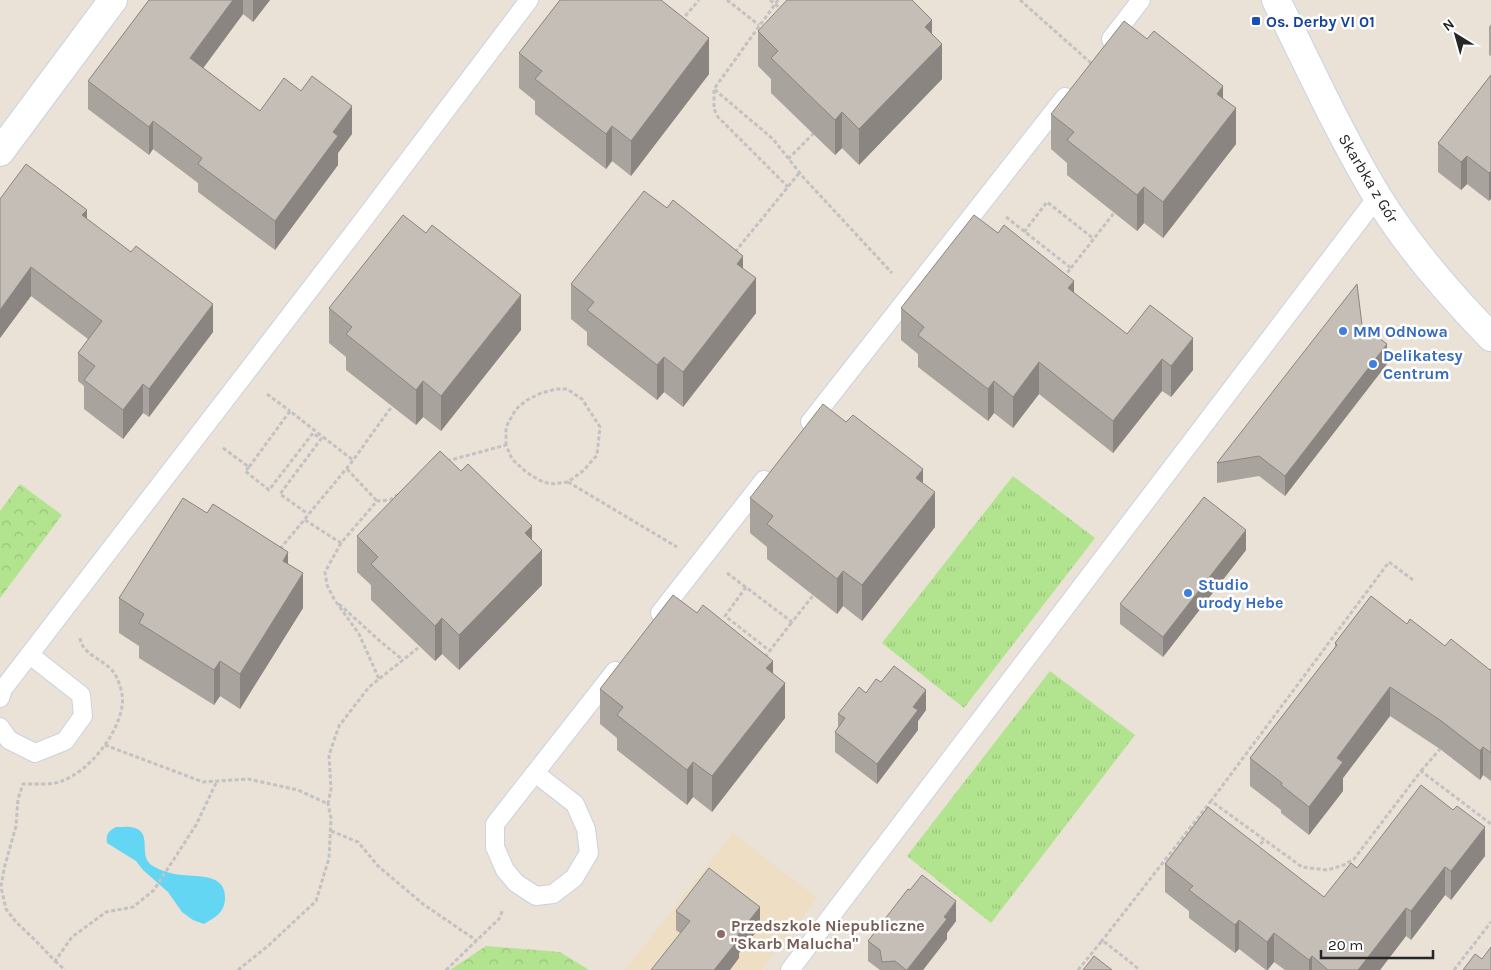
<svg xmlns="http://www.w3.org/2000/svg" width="1491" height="970" viewBox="0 0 1491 970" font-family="Karla,sans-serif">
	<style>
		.education { fill: #eedec4 }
		.grass { fill: url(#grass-tufts) }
		.forest { fill: url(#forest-crowns) }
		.water { fill: #63d6f3 }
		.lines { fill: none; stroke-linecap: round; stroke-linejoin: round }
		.service-casing { stroke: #ccd1e1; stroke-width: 20 }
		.minor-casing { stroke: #ccd1e1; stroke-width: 30 }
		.tertiary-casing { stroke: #ccd1e1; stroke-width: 30 }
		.path { stroke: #c2c2c2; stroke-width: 3; stroke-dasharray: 4 2.5; stroke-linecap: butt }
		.service { stroke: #fff; stroke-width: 18 }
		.minor { stroke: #fff; stroke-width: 28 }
		.tertiary { stroke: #fff; stroke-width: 28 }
		.wall { fill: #a9a39d }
		.shaded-wall { fill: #8a8580 }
		.building { fill: #c5beb7; stroke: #8a8580 }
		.transit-dot { fill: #1a4fb4; stroke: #fff; stroke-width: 2 }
		.shop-dot { fill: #3f7fe0; stroke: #fff; stroke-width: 2 }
		.education-dot { fill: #8d6e63; stroke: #fff; stroke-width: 2 }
		.labels { text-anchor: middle; stroke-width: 5; stroke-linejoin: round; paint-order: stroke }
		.transit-label { font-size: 16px; font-weight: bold; fill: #164399; stroke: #fff; text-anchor: start }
		.street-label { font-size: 16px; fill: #262626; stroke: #fff }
		.shop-label { font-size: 16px; font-weight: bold; fill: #366cbe; stroke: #fff; text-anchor: start }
		.education-label { font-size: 16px; font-weight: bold; fill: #785e54; stroke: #fff; text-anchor: start }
	</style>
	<defs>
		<pattern id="grass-tufts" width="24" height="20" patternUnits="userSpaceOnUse" patternTransform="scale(1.25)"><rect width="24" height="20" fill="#b2e48f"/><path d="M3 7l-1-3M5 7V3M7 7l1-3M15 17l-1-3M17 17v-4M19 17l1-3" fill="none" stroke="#99c37b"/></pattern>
		<pattern id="forest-crowns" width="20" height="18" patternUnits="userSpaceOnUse" patternTransform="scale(1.25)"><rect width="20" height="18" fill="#b2e48f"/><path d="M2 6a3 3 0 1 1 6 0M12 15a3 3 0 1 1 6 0" fill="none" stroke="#99c37b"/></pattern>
	</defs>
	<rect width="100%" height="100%" fill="#eae1d7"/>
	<polygon class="education" points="733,833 817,898 761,970 625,970"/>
	<g class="grass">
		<polygon points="1013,476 1095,538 964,708 882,643"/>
		<polygon points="1050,671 1135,735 991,923 907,856"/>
	</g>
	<g class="forest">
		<polygon points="20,484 62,515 0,598 0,511"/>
		<polygon points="486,946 560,952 589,970 450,970"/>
	</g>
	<path class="water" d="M116,827C122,827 129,826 135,828C153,834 137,857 153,866C161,871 172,874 182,875C198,877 227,873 225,900C224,913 214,918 204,924L193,920L182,912L168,892L143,870L136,861L107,843C106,834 108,831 116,827Z"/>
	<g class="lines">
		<defs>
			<g id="service">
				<polyline points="1111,39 1141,0"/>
				<polyline points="810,422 1065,97"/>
				<polyline points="660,613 764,480"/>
				<polyline points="0,698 3,689 361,223 529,0"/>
				<polyline points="0,727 9,740 35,753 65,741 83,716 81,695 30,655"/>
				<polyline points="535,773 575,804 586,829 589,853 574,878 553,894 536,896 516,883 505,870 495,847 495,824 615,671"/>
				<polyline points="790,970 1378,196"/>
			</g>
			<polyline id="minor" points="0,152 113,0"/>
			<path id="tertiary" d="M1276,0C1309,66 1339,133 1377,196C1409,248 1449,294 1491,337"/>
		</defs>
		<use href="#service" class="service-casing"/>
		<use href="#minor" class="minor-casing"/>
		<use href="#tertiary" class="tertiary-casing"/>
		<g class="path">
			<polyline points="727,0 759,25"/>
			<polyline points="770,0 779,7"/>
			<polyline points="778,0 714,89 773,139 803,177 892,273"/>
			<polyline points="1020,0 1092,64"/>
			<polyline points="681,21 699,0"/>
			<polyline points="714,90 714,109 718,117 788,187"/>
			<polyline points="788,159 816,131"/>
			<polyline points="1006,217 1071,268 1064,277"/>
			<polyline points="1024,232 1047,202 1094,239"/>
			<polyline points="735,252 800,172"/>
			<polyline points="1071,268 1117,209"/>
			<polyline points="267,394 290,411"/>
			<polyline points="323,437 353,460"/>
			<polyline points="223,448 249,467 290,411 323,437"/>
			<polyline points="447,461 506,445 512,459 526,472 539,480 550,484 568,482 584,470 597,455 600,427 582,399 567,389 556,389 541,393 527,400 516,409 506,427 506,445"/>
			<polyline points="249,467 245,471 269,490 313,433 321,439 280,494 308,514"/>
			<polyline points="347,469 377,501"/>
			<polyline points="568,482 677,547"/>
			<polyline points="305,520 341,543 377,501 390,500 401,492"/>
			<polyline points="341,543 325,572 327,585 334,599 359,634 379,679"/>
			<polyline points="280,549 351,463 395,402"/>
			<polyline points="727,573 792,622 815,593"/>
			<polyline points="1413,580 1389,562 1211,801 1302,867 1327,870 1344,865 1354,859 1421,771 1491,824"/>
			<polyline points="746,587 725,616 770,651"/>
			<polyline points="339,604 381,642 403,660"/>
			<path d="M80,638C82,656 108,660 116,676C120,684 124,697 122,706C118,735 89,771 62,781C54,785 33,784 23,784L18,799L16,826L4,869L1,887L6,909L16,922L37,942L55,961L72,937L106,912L133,907L154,890L196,825L217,781"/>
			<polyline points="765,657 792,622"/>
			<polyline points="105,745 203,782 248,779 298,790 328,804 331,789 329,755 339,726 369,687 418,648"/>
			<polyline points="1421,771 1440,749"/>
			<polyline points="331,831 358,842 378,866 423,904 477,941"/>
			<polyline points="1256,849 1264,840"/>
			<polyline points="1101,942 1211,801"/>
			<polyline points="55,961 65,970"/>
			<polyline points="238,970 269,945 316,901 329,858 331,818 328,804"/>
			<polyline points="446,970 499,919 503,909"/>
			<polyline points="1078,970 1101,942 1106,943 1140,970"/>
			<polyline points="1454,970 1491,922"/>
		</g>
		<use href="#service" class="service"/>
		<use href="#minor" class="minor"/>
		<use href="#tertiary" class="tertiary"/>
	</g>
	<g class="wall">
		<polygon points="149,0 270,0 253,22 243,14 203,68 260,111 352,134 338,153 338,165 275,250 198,192 198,183 153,149 149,155 88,109 88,81"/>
		<polygon points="1491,24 1491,56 1489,55 1489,27"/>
		<polygon points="758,31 932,34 942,79 859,165 842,148 835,155 771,93 771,79 758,66"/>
		<polygon points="519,53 709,74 631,176 612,161 606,169 535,114 535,101 519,88"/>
		<polygon points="1491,75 1489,201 1467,184 1461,190 1438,172 1438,143"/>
		<polygon points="1223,99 1236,144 1163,238 1144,223 1137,231 1067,175 1067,163 1051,149 1051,114"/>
		<polygon points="0,199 87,219 213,332 149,417 143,413 123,439 84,409 84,386 78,381 78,353 88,339 31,296 0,338"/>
		<polygon points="743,268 756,313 683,407 664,392 657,400 587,345 587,332 571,319 571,284"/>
		<polygon points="1074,293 1127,334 1193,370 1171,397 1162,391 1113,453 1039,394 1013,428 994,413 988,421 918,367 918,354 901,340 901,308"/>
		<polygon points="329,308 521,330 441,431 423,417 416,425 346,370 346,357 329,343"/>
		<polygon points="1362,325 1387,364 1285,496 1259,476 1217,483 1217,463"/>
		<polygon points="923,483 935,527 862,621 843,606 837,614 767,559 767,547 750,533 750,498"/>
		<polygon points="357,536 532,540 542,585 459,670 442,654 435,661 371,600 371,585 357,572"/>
		<polygon points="1246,550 1163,657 1120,624 1120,604"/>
		<polygon points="288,564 303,608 240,709 220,696 214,705 139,658 139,646 119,633 119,598"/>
		<polygon points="1407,624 1445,646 1490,670 1491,669 1491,781 1483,775 1480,780 1440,749 1390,716 1343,778 1343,791 1309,835 1281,813 1281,810 1250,786 1250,758 1335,648 1335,643"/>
		<polygon points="773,673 785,718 712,812 693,797 687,805 617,750 617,738 600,724 600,689"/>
		<polygon points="866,693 926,710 918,721 918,730 877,784 835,752 835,732 838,727 838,714"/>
		<polygon points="1485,856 1451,900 1445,895 1411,940 1406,936 1380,970 1285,970 1274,962 1268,970 1266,970 1239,949 1235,953 1189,918 1189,911 1165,892 1165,864 1324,897 1357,868"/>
		<polygon points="910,890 956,921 947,933 947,939 923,970 880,970 868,961 868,941"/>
		<polygon points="676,911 760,927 739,953 739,958 680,933 676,930"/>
	</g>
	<g class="shaded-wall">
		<polygon points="233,0 243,0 243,14 190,86 190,58"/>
		<polygon points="253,0 270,0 253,22"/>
		<polygon points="932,20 932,54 942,44 942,79 859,165 859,129 925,27"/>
		<polygon points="709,38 709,74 631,176 631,141"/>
		<polygon points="1223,86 1223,121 1217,94"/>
		<polygon points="352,106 352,134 338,153 338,165 275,250 275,221 333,132"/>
		<polygon points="1236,108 1236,144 1163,238 1163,202"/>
		<polygon points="842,112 842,148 835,155 835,120"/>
		<polygon points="153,121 153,149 149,155 149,127"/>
		<polygon points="612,126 612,161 606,169 606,134"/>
		<polygon points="1467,156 1467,184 1461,190 1461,162"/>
		<polygon points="1491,171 1491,199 1489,201 1489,173"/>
		<polygon points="1144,187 1144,223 1137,231 1137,195"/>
		<polygon points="87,210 87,238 82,215"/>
		<polygon points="743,256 743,291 737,264"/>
		<polygon points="31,267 31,296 0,338 0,310"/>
		<polygon points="756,278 756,313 683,407 683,372"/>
		<polygon points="1074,281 1074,312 1068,288"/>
		<polygon points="521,295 521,330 441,431 441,396"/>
		<polygon points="213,304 213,332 149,417 149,389"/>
		<polygon points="1193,338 1193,370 1171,397 1171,366"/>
		<polygon points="1387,344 1387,364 1285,496 1285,476"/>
		<polygon points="664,357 664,392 657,400 657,365"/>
		<polygon points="1162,359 1162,391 1113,453 1113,421"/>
		<polygon points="1039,362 1039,394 1013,428 1013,397"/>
		<polygon points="423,381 423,417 416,425 416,390"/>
		<polygon points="994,381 994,413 988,421 988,389"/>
		<polygon points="143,384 143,413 123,439 123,410"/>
		<polygon points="923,469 923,505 916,478"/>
		<polygon points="935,492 935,527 862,621 862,585"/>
		<polygon points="532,526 532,560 542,550 542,585 459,670 459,635 525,533"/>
		<polygon points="1246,530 1246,550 1163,657 1163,637"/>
		<polygon points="288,552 288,587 283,561"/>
		<polygon points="843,571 843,606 837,614 837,579"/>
		<polygon points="303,573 303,608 240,709 240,674"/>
		<polygon points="442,618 442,654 435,661 435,626"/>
		<polygon points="220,661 220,696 214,705 214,670"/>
		<polygon points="773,661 773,696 766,668"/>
		<polygon points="785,683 785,718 712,812 712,776"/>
		<polygon points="1390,687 1390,716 1343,778 1343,791 1309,835 1309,807 1337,758"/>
		<polygon points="926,690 926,710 918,721 918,730 877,784 877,764 913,707"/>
		<polygon points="1483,747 1483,775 1480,780 1480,751"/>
		<polygon points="693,762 693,797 687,805 687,770"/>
		<polygon points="1485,827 1485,856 1451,900 1451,871"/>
		<polygon points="1445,867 1445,895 1411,940 1411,911"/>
		<polygon points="956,901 956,921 947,933 947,939 923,970 907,970"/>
		<polygon points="760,907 760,927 739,953 739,958 730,970 714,970 736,937"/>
		<polygon points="1406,908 1406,936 1380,970 1358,970"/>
		<polygon points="1239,920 1239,949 1235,953 1235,925"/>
		<polygon points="1274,933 1274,962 1267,970 1267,942"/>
		<polygon points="1312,956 1312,970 1309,970 1309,960"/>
	</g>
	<g class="building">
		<polygon points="149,0 233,0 190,58 260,111 284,78 301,91 312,76 352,106 333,132 338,136 275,221 198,164 202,158 153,121 149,127 88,81"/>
		<polygon points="560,0 661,0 709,38 631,141 612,126 606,134 535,79 542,71 519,53"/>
		<polygon points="787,0 912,0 932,20 925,27 942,44 859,129 842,112 835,120 771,58 778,51 758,31"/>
		<polygon points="1124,21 1147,39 1154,31 1223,86 1217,94 1236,108 1163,202 1144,187 1137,195 1067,140 1074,132 1051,114"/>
		<polygon points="1491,75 1491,171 1489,173 1467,156 1461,162 1438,143"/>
		<polygon points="26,164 87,210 82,215 131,252 136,246 213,304 149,389 143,384 123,410 84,380 95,366 78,353 102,321 31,267 0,310 0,199"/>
		<polygon points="644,191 667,208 673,200 743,256 737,264 756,278 683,372 664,357 657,365 587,310 594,302 571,284"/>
		<polygon points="403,215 426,233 432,225 521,295 441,396 423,381 416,390 346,334 352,327 329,308"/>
		<polygon points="974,215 998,233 1004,225 1074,281 1068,288 1127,334 1150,305 1193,338 1171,366 1162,359 1113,421 1039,362 1013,397 994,381 988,389 918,335 924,327 901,308"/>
		<polygon points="1357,284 1362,325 1387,344 1285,476 1259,456 1217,463"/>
		<polygon points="823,404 846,422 853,415 923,469 916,478 935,492 862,585 843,571 837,579 767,524 773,516 750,498"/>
		<polygon points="440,451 461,471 468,464 532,526 525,533 542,550 459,635 442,618 435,626 371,564 378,557 357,536"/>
		<polygon points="1204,497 1246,530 1163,637 1120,604"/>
		<polygon points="183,498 207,513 213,504 288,552 283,561 303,573 240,674 220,661 214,670 139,623 144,614 119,598"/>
		<polygon points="673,595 697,613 703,605 773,661 766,668 785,683 712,776 693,762 687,770 617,715 623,707 600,689"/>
		<polygon points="1371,596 1407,624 1410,619 1445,646 1451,639 1490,670 1491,669 1491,753 1483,747 1480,751 1440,720 1390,687 1337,758 1343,762 1309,807 1281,785 1282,783 1250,758 1337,645 1335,643"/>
		<polygon points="894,666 926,690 913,707 918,710 877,764 835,732 845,718 838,714 859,687 866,693 876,679 881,682"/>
		<polygon points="1421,785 1453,810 1457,806 1485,827 1451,871 1445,867 1411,911 1406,908 1358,970 1328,970 1312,956 1309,960 1274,933 1267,942 1239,920 1235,925 1189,890 1193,886 1165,864 1208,807 1324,897 1351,863 1357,868"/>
		<polygon points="709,868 760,907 736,937 739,939 714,970 651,970 690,921 676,911"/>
		<polygon points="922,875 956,901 944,917 947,919 907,970 906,970 895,961 882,962 880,950 868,941 908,889 910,890"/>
		<polygon points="1491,947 1491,970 1463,970 1475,954 1482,959"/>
		<polygon points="1094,956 1112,970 1083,970"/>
	</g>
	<rect class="transit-dot" x="1251" y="16" width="10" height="10" rx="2.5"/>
	<g class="shop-dot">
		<circle cx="1343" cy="331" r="5"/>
		<circle cx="1373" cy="364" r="5"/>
		<circle cx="1188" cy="593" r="5"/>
	</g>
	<circle class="education-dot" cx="721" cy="934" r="5"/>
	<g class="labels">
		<g class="transit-label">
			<text x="1266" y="27">Os. Derby VI 01</text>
		</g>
		<g class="street-label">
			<text transform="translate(1369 178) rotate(59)" y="6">Skarbka z Gór</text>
		</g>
		<g class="shop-label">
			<text x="1353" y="337">MM OdNowa</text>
			<text x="1383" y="361">Delikatesy<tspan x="1383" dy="18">Centrum</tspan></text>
			<text x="1198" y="590">Studio<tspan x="1198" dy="18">urody Hebe</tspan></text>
		</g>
		<g class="education-label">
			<text x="731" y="931">Przedszkole Niepubliczne<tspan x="731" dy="18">"Skarb Malucha"</tspan></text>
		</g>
	</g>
	<g transform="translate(1456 35) rotate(323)" stroke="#ffffff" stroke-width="4" paint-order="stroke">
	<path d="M0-4L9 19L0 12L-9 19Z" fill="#262626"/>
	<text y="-8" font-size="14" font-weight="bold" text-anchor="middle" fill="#262626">N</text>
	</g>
	<path d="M1321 950v8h112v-8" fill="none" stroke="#262626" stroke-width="2.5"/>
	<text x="1328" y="950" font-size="15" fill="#262626" stroke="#ffffff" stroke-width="4" paint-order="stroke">20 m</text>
</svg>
